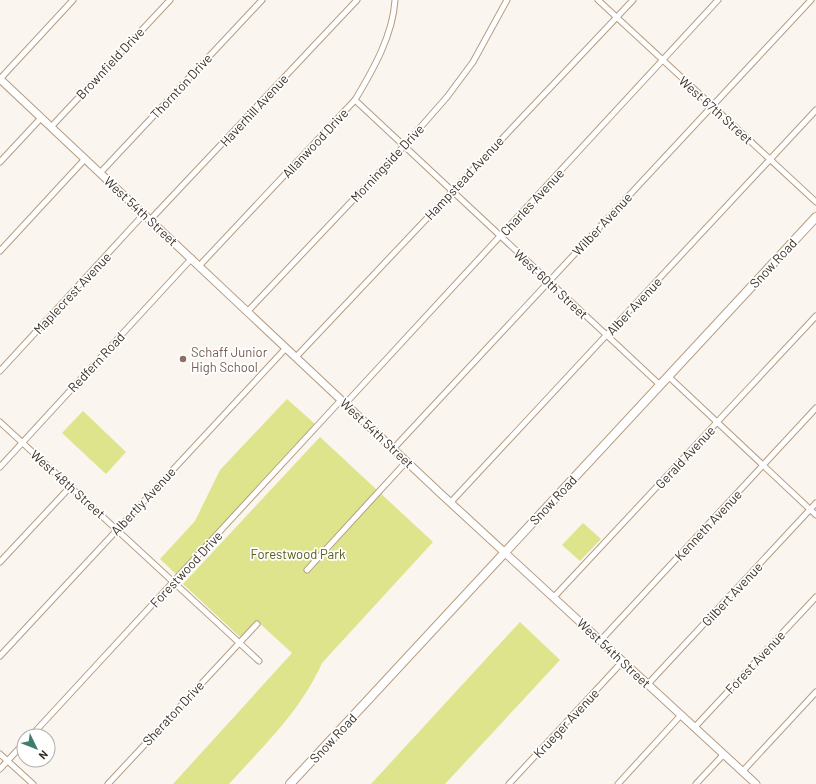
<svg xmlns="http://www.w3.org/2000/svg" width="816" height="784" viewBox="0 0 816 784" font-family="Barlow,sans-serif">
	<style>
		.green { fill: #dde48b }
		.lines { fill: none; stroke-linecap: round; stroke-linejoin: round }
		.street-casing { stroke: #b69c80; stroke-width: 7 }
		.secondary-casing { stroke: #b69c80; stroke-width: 9 }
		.primary-casing { stroke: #b69c80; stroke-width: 10 }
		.street { stroke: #fff; stroke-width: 5 }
		.secondary { stroke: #fff; stroke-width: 7 }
		.primary { stroke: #fff; stroke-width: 8 }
		.education-dot { fill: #8d6e63; stroke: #fff; stroke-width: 1.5 }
		.labels { text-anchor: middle; stroke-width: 3.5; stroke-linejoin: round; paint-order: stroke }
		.street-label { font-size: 13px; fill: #3c3125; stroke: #fff }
		.education-label { font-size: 13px; fill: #785e54; stroke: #fff; text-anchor: start }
		.park-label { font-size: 13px; fill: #585c1b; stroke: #fff }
	</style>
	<rect width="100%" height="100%" fill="#fbf5ef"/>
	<g class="green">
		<polygon points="287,399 315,424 177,575 160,559 195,521 220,470"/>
		<polygon points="83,411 126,452 106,474 62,433"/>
		<path d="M320,437L433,542L322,663C300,712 264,745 229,784H173L292,653L257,621L241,638L183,584Z"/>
		<polygon points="583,523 601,539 580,561 562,545"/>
		<polygon points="520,622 560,660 445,784 371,784"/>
	</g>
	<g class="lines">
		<defs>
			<g id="street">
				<polyline points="598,0 816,202"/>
				<polyline points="0,79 73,0"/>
				<polyline points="355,100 660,385"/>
				<polyline points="51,127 170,0"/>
				<polyline points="0,162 41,118"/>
				<polyline points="100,173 262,0"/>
				<polyline points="150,220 357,0"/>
				<polyline points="0,251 85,159"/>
				<path d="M200,265L355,100C373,70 393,35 395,0"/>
				<polyline points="248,311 404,146 447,97 473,62 507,0"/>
				<polyline points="296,357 633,0"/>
				<polyline points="0,371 144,214"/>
				<polyline points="668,376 816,515"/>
				<polyline points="345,404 718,0"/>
				<polyline points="0,422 259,661"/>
				<polyline points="394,448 811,0"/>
				<polyline points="0,467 192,258"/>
				<polyline points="451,502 816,110"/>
				<polyline points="0,562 71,486"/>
				<polyline points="307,570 407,461"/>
				<polyline points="554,597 816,316"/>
				<polyline points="600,641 816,408"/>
				<polyline points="0,656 286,348"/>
				<polyline points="648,684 816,503"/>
				<polyline points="694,728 816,597"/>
				<polyline points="31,736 341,400"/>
				<polyline points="0,754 33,784"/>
				<polyline points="0,769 24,743"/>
				<polyline points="742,772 816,692"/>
				<polyline points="108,784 257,624"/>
				<polyline points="509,784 623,661"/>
				<polyline points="618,784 681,715"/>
				<polyline points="696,784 724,754"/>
			</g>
			<polyline id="secondary" points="0,79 440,493 756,784"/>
			<polyline id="primary" points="290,784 816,217"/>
		</defs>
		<use href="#street" class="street-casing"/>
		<use href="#secondary" class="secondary-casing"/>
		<use href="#primary" class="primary-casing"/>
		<use href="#street" class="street"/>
		<use href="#secondary" class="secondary"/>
		<use href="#primary" class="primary"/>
	</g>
	<circle class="education-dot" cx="183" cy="359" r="4"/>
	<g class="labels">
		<g class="street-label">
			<text transform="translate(110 63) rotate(-47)" y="5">Brownfield Drive</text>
			<text transform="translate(181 86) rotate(-47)" y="5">Thornton Drive</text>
			<text transform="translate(254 110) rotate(-47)" y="5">Haverhill Avenue</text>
			<text transform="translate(716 110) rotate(42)" y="5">West 67th Street</text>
			<text transform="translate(315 143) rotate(-47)" y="5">Allanwood Drive</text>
			<text transform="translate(387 163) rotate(-47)" y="5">Morningside Drive</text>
			<text transform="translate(464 178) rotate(-47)" y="5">Hampstead Avenue</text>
			<text transform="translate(532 202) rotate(-47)" y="5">Charles Avenue</text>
			<text transform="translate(141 211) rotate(43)" y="5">West 54th Street</text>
			<text transform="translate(602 224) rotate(-47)" y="5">Wilber Avenue</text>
			<text transform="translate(773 263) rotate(-47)" y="5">Snow Road</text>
			<text transform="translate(551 284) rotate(43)" y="5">West 60th Street</text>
			<text transform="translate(72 293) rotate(-47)" y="5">Maplecrest Avenue</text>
			<text transform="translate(634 306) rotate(-47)" y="5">Alber Avenue</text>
			<text transform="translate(96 362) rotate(-47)" y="5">Redfern Road</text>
			<text transform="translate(377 433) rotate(43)" y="5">West 54th Street</text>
			<text transform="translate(685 457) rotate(-47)" y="5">Gerald Avenue</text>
			<text transform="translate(68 484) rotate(42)" y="5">West 48th Street</text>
			<text transform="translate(553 500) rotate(-47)" y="5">Snow Road</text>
			<text transform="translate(143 501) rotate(-47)" y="5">Albertly Avenue</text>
			<text transform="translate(708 525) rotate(-47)" y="5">Kenneth Avenue</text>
			<text transform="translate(186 569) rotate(-47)" y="5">Forestwood Drive</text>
			<text transform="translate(732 594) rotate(-47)" y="5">Gilbert Avenue</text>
			<text transform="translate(614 653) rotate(43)" y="5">West 54th Street</text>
			<text transform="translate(755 662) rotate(-47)" y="5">Forest Avenue</text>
			<text transform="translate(173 713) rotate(-47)" y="5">Sheraton Drive</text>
			<text transform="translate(566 723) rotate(-47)" y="5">Krueger Avenue</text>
			<text transform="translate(333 738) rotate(-47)" y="5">Snow Road</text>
		</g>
		<g class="education-label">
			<text x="191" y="357">Schaff Junior<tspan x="191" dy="15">High School</tspan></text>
		</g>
		<g class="park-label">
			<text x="298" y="559">Forestwood Park</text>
		</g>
	</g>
	<g transform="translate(36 748) rotate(133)"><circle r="19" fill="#ffffff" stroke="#b1ada8"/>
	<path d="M0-3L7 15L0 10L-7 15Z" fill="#3d7e6e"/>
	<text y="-6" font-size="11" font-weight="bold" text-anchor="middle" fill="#3c3125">N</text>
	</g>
</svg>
